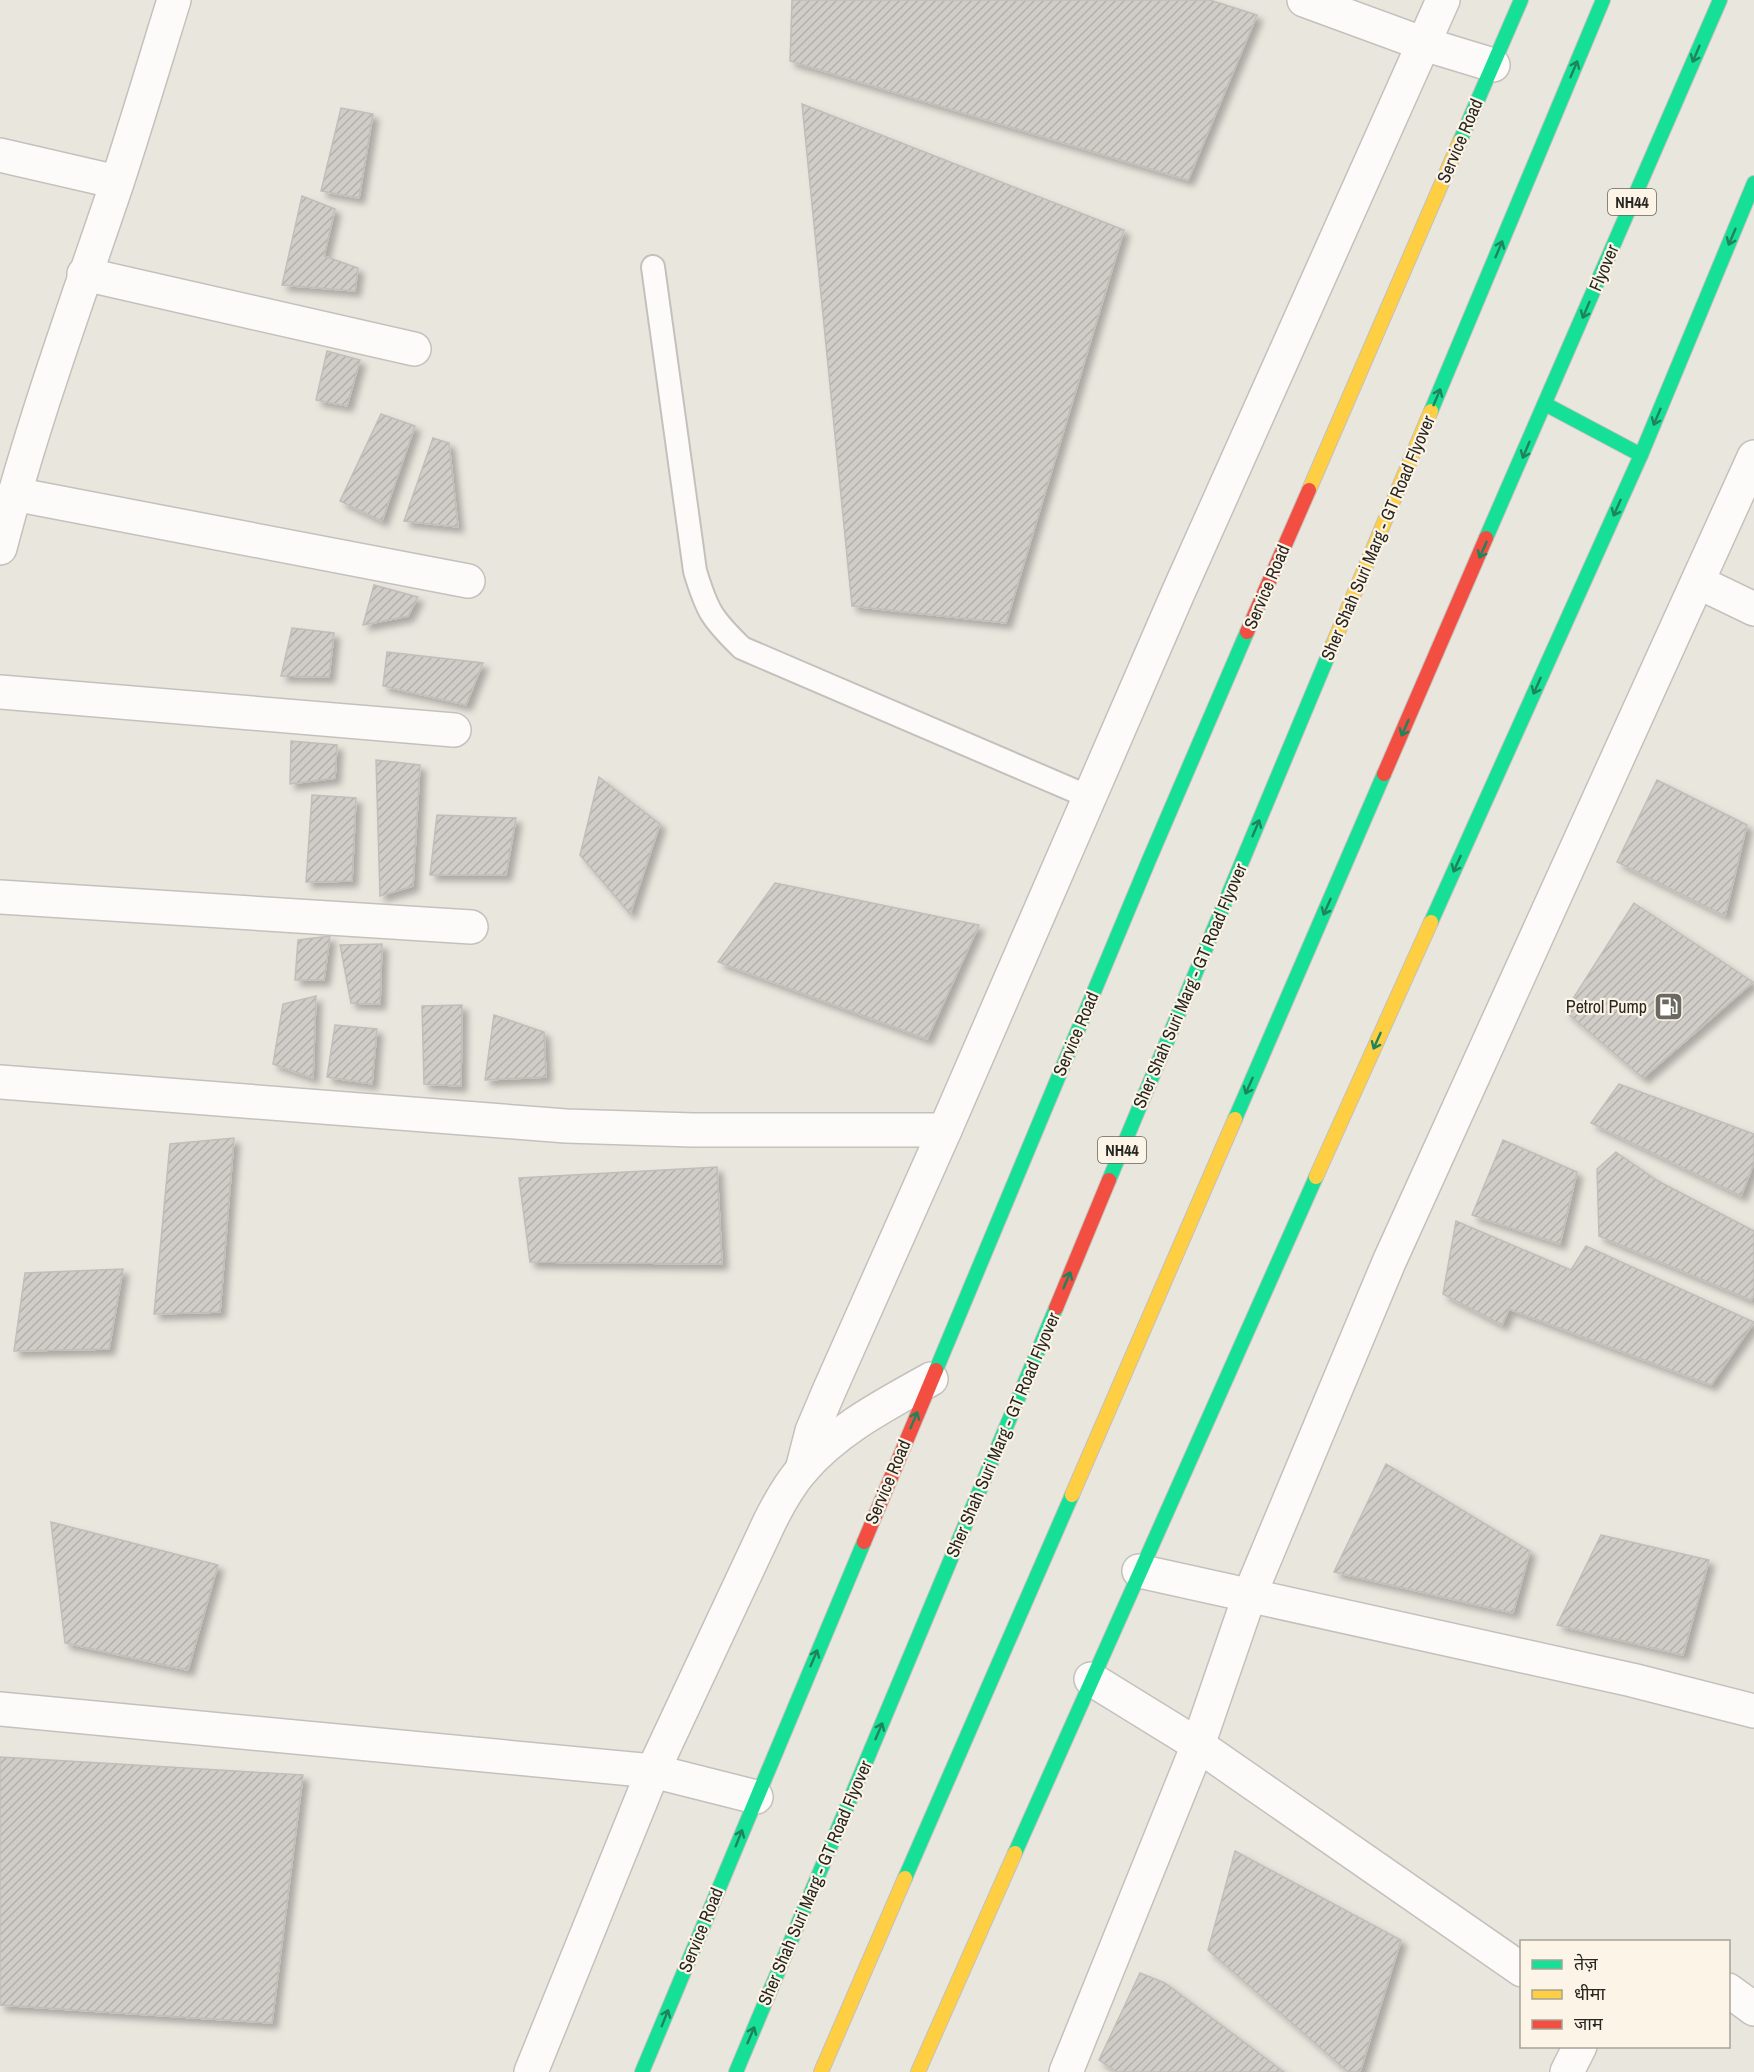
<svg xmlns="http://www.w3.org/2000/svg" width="1754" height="2072" viewBox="0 0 1754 2072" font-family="'Archivo Narrow','Noto Sans Devanagari',sans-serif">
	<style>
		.building { fill: url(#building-hatch); stroke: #c1beb9; stroke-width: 1.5; filter: url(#shadow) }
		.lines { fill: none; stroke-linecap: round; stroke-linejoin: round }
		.lane-casing { stroke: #c4c1bc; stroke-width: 26 }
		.street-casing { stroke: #c4c1bc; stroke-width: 36 }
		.fast-casing { stroke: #c4c1bc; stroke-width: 16 }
		.slow-casing { stroke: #c4c1bc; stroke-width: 16 }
		.jam-casing { stroke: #c4c1bc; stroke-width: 16 }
		.lane { stroke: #fcfbfa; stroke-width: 22 }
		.street { stroke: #fcfbfa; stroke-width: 33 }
		.fast { stroke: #16e098; stroke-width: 14 }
		.slow { stroke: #ffcf43; stroke-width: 14 }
		.jam { stroke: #f24e42; stroke-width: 14 }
		.oneway { stroke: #1f835c }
		.labels { text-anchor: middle; stroke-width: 4.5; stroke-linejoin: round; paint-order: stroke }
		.shield { fill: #fbf4e7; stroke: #67645c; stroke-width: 1.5 }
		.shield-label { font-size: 16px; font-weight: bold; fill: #282621 }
		.street-label { font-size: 18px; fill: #282621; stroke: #fbf4e7 }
		.poi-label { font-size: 18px; fill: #282621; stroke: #fbf4e7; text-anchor: end }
	</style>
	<defs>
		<pattern id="building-hatch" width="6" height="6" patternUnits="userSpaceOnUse" patternTransform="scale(1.5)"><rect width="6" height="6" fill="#d0cdc8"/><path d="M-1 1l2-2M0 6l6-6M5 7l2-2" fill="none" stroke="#b3b0ac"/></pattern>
		<filter id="shadow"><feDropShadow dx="5.5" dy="5.5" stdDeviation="3" flood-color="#0004"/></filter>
	</defs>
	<rect width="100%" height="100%" fill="#e9e6de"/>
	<g class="building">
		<polygon points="792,0 1210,0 1257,15 1188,180 790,61"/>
		<polygon points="802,104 1124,230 1006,623 852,606"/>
		<polygon points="341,108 373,114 359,198 321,191"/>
		<polygon points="302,196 335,209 324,256 358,268 355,291 282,285"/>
		<polygon points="327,351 360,360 347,406 316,400"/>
		<polygon points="381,414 415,426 382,521 340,501"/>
		<polygon points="433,438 449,443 458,527 404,521"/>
		<polygon points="374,585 418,597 408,616 363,625"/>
		<polygon points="292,628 334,633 329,677 281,676"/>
		<polygon points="387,652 483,663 466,705 383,686"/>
		<polygon points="291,741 337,745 335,778 290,784"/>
		<polygon points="376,760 420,765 413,886 380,896"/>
		<polygon points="599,777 660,824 630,914 580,855"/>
		<polygon points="1657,780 1747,825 1725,916 1617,862"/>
		<polygon points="312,795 356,798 352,881 306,882"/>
		<polygon points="437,815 516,818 506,875 430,875"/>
		<polygon points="775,883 979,925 927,1039 718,962"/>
		<polygon points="1634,903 1753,982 1643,1078 1565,1011"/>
		<polygon points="330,936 324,980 295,980 298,940"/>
		<polygon points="382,944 380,1004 351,1003 340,945"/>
		<polygon points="316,996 313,1078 273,1064 283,1004"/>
		<polygon points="462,1005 461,1086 424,1084 422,1006"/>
		<polygon points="494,1015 544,1032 546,1077 485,1080"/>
		<polygon points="335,1025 377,1029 372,1084 327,1077"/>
		<polygon points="1619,1084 1754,1134 1754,1163 1741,1196 1591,1123"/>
		<polygon points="234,1138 220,1312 154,1314 170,1144"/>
		<polygon points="1503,1140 1577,1172 1560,1244 1472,1215"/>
		<polygon points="1616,1152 1658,1181 1754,1231 1754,1295 1751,1300 1599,1236 1597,1169"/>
		<polygon points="717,1167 722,1264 530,1262 519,1178"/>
		<polygon points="1456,1221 1571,1270 1586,1246 1754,1322 1711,1385 1509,1309 1502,1325 1443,1294"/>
		<polygon points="123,1269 109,1349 14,1351 25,1273"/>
		<polygon points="1386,1464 1530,1551 1513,1613 1334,1572"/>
		<polygon points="51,1522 218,1565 188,1670 65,1643"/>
		<polygon points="1601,1535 1709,1560 1683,1655 1557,1625"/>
		<polygon points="0,1757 303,1775 272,2023 0,2005"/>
		<polygon points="1235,1851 1401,1940 1360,2072 1348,2072 1208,1950"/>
		<polygon points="1140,1973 1165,1983 1284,2072 1117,2072 1099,2060"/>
	</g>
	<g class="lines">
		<defs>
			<path id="lane" d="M653,267L695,571C707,611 712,619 742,648L1089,797"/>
			<g id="street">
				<polyline points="1304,0 1424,44 1493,65"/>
				<polyline points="0,155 117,182"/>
				<polyline points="84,274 414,349"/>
				<polyline points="14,494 468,581"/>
				<path d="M0,548C32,424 76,304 117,183C137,122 155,61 174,0"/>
				<polyline points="1698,582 1754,609"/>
				<polyline points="0,692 454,730"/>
				<polyline points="0,897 471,927"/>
				<polyline points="0,1082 566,1126 693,1130 945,1130"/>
				<polyline points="802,1470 812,1431 829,1391 945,1130 1178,593 1443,0"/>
				<polyline points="1139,1571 1632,1680 1754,1711"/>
				<polyline points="1091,1679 1198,1745 1522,1970"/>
				<polyline points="0,1709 653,1771 756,1797"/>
				<polyline points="1728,1990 1754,2009"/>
				<path d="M531,2072L653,1771L770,1521C779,1503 789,1485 802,1470C837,1429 885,1405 931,1379"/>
				<polyline points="1066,2072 1198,1745 1250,1594 1389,1262 1754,457"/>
				<polyline points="1567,2072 1580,2046"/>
			</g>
			<g id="fast">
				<polyline points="1460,141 1521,0"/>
				<polyline points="1431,411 1603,0"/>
				<polyline points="1641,455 1754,183"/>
				<polyline points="1486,538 1720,0"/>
				<polyline points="1431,922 1641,455 1545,404"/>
				<polyline points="1235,1119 1384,774"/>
				<polyline points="1109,1180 1333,644"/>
				<polyline points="936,1370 1149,860 1247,632"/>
				<polyline points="1015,1853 1316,1177"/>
				<polyline points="905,1878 1072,1495"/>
				<polyline points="642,2072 864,1542"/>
				<polyline points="736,2072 1056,1308"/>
			</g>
			<g id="slow">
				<polyline points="1309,490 1460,141"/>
				<polyline points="1333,644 1431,411"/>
				<polyline points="1316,1177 1431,922"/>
				<polyline points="1072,1495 1235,1119"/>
				<polyline points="821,2072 905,1878"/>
				<polyline points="918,2072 1015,1853"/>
			</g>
			<g id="jam">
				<polyline points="1247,632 1309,490"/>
				<polyline points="1384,774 1486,538"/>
				<polyline points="1056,1308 1109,1180"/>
				<polyline points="864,1542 936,1370"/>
			</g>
		</defs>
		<use href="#lane" class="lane-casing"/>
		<use href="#street" class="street-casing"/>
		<use href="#fast" class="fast-casing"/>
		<use href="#slow" class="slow-casing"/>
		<use href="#jam" class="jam-casing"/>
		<use href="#lane" class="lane"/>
		<use href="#street" class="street"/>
		<use href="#fast" class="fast"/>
		<use href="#slow" class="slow"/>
		<use href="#jam" class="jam"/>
	</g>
	<defs><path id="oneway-shaft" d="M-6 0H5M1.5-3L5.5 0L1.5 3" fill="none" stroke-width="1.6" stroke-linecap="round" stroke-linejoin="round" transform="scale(1.5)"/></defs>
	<g class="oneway">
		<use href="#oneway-shaft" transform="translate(1696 54) rotate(113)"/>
		<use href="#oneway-shaft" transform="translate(1574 69) rotate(-67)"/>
		<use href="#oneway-shaft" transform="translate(1732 237) rotate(113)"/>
		<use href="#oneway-shaft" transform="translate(1499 249) rotate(-67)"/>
		<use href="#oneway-shaft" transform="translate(1586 310) rotate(113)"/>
		<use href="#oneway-shaft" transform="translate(1437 397) rotate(-67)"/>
		<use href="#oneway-shaft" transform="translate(1657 417) rotate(113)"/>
		<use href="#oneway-shaft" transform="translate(1526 450) rotate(113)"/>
		<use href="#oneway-shaft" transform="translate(1617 508) rotate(114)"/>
		<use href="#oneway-shaft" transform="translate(1483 550) rotate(114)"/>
		<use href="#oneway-shaft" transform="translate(1537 686) rotate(114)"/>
		<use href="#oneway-shaft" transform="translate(1405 728) rotate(114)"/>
		<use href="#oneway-shaft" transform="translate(1256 828) rotate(-67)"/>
		<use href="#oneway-shaft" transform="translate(1457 864) rotate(114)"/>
		<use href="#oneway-shaft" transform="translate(1327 907) rotate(114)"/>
		<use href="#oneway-shaft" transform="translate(1377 1041) rotate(114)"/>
		<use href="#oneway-shaft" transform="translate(1249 1086) rotate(114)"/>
		<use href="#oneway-shaft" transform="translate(1067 1280) rotate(-67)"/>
		<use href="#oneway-shaft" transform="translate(914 1420) rotate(-67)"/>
		<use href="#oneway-shaft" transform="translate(814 1658) rotate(-67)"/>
		<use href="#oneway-shaft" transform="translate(879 1731) rotate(-67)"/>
		<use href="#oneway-shaft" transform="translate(739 1838) rotate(-68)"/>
		<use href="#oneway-shaft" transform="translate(665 2018) rotate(-68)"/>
		<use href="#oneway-shaft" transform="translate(751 2035) rotate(-67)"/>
	</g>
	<defs>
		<symbol id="fuel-square" viewBox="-11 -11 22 22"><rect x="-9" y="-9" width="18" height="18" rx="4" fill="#6c6963" stroke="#fbf4e7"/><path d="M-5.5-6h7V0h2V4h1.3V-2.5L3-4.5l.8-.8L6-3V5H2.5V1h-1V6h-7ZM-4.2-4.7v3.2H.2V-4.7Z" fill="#fff"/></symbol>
	</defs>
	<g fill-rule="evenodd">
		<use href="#fuel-square" x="1652" y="990" width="33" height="33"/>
	</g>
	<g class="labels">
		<g class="shield">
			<rect x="1608" y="189" width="48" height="26" rx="4.5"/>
			<rect x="1098" y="1137" width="48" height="26" rx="4.5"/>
		</g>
		<g class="shield-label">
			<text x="1632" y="208">NH44</text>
			<text x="1122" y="1156">NH44</text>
		</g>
		<g class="street-label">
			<text transform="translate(1460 141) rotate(-67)" y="6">Service Road</text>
			<text transform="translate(1604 268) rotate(-67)" y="6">Flyover</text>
			<text transform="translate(1378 538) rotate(-67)" y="6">Sher Shah Suri Marg - GT Road Flyover</text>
			<text transform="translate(1267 587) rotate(-67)" y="6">Service Road</text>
			<text transform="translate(1190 986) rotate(-67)" y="6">Sher Shah Suri Marg - GT Road Flyover</text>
			<text transform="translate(1076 1034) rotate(-67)" y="6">Service Road</text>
			<text transform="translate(1003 1435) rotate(-67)" y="6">Sher Shah Suri Marg - GT Road Flyover</text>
			<text transform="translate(888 1482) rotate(-67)" y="6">Service Road</text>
			<text transform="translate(815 1883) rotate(-67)" y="6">Sher Shah Suri Marg - GT Road Flyover</text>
			<text transform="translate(701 1930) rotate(-68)" y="6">Service Road</text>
		</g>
		<g class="poi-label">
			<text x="1647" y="1013">Petrol Pump</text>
		</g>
	</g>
	<rect x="1520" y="1940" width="210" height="108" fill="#fbf4e7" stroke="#a7a298" stroke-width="1.5"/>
	<rect x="1532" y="1960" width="30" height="9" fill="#16e098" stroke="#a7a298" stroke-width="1.5"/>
	<text x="1574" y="1970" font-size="18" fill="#282621">तेज़</text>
	<rect x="1532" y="1990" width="30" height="9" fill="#ffcf43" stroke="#a7a298" stroke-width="1.5"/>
	<text x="1574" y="2000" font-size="18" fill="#282621">धीमा</text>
	<rect x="1532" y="2020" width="30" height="9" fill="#f24e42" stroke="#a7a298" stroke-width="1.5"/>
	<text x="1574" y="2030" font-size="18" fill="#282621">जाम</text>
</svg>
